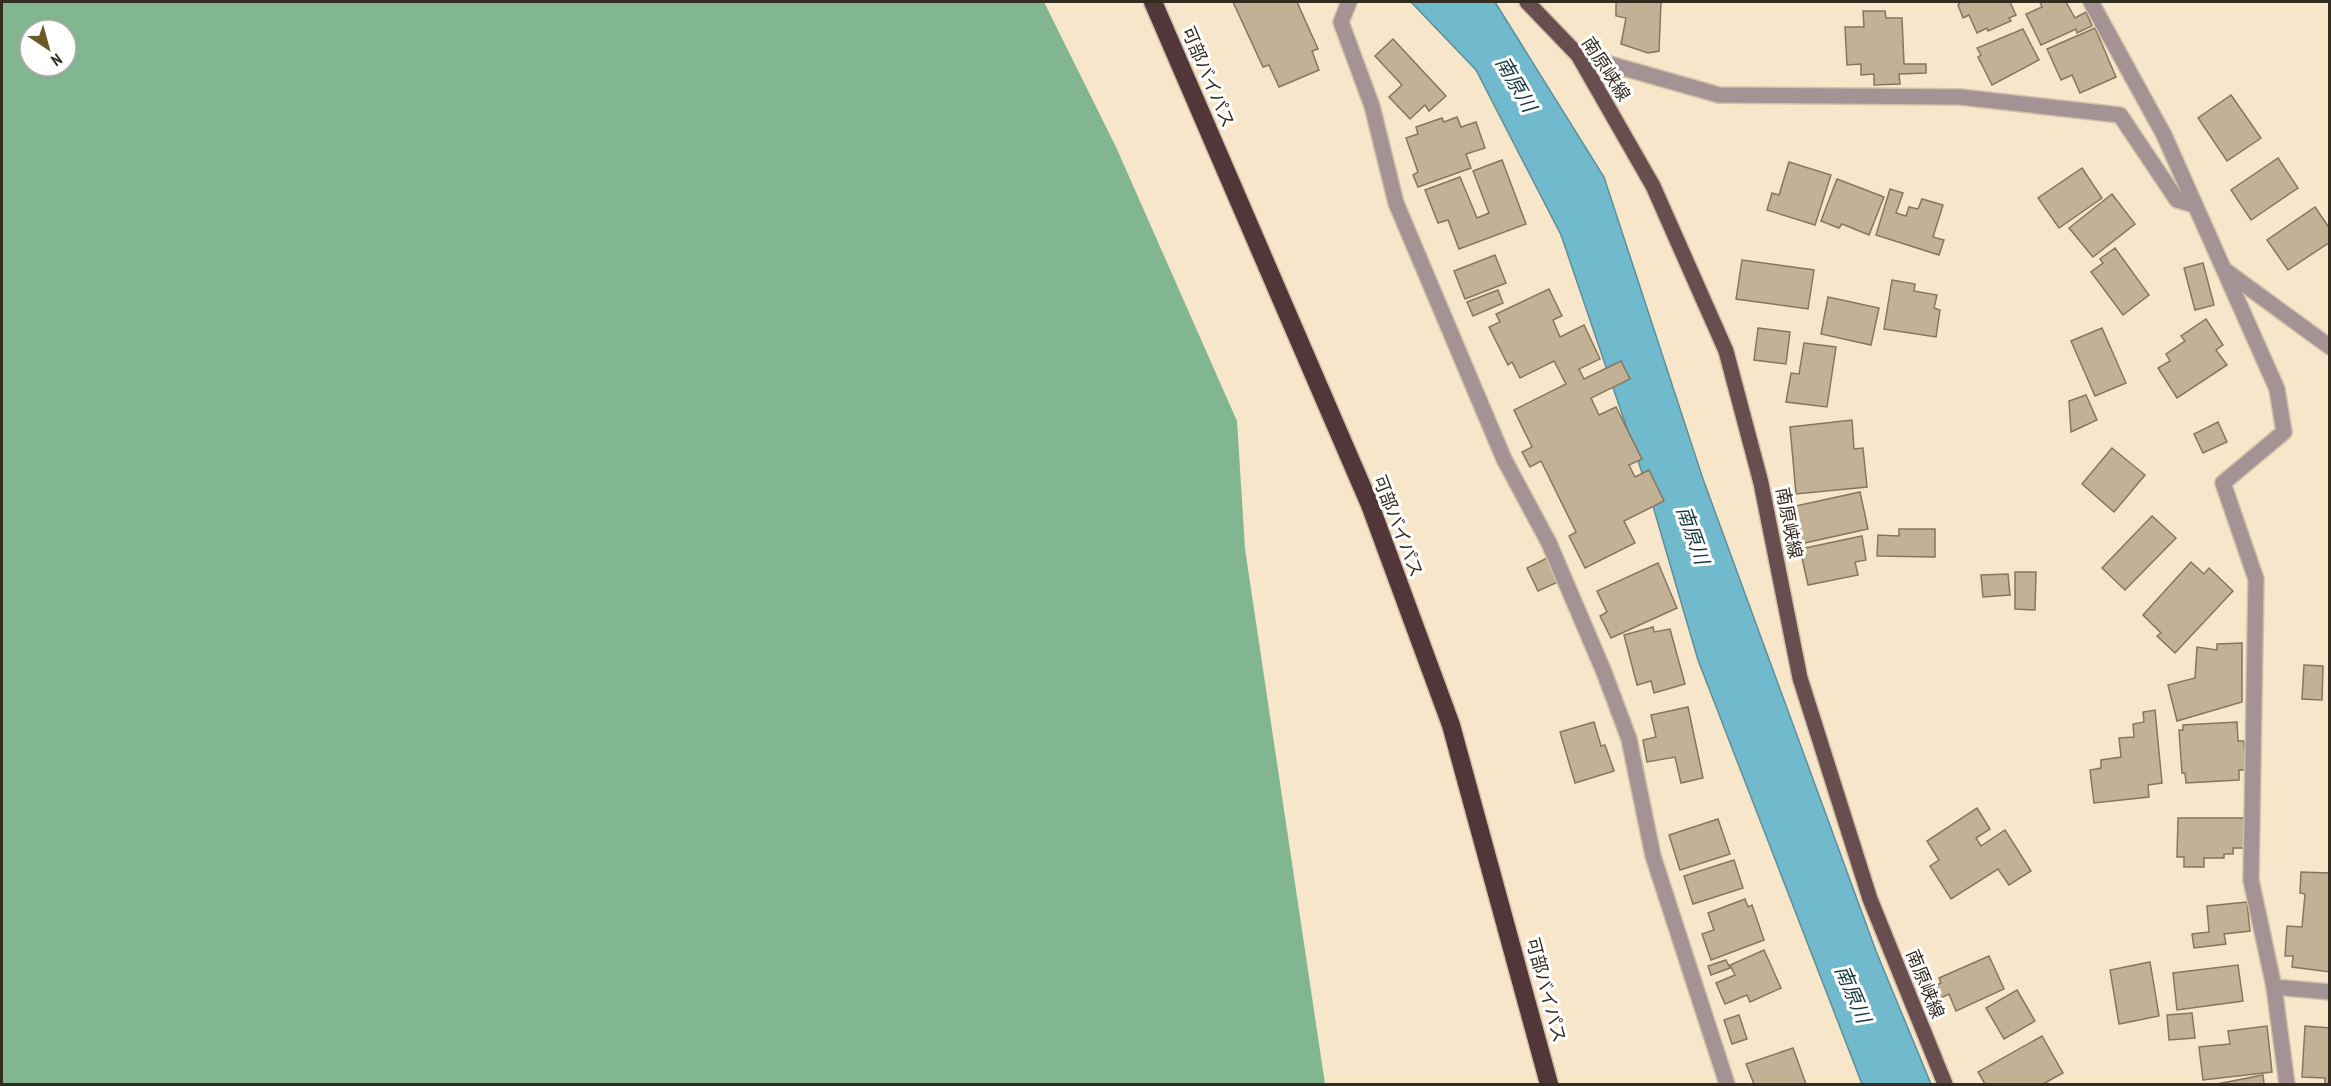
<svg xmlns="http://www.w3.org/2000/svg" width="2331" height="1086" viewBox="0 0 2331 1086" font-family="'PT Sans Narrow','Noto Sans JP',sans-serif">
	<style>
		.forest { fill: #82b691; fill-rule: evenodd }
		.water { fill: #71b9cd; stroke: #5e8f99; stroke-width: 1.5 }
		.building { fill: #c2b195; stroke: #86765c; stroke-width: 1.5 }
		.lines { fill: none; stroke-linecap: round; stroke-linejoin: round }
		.minor-casing { stroke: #d1c1a8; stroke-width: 18 }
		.major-casing { stroke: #d1c1a8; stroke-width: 18 }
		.highway-casing { stroke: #d1c1a8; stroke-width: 21 }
		.minor { stroke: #a39394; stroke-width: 15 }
		.major { stroke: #694e50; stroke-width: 15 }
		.highway { stroke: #533639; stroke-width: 18 }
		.labels { text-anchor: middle; stroke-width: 6; stroke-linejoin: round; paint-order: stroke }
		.street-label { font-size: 18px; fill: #332c21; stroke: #fff }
		.water-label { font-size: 20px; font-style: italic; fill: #173a42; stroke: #fff }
	</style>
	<rect width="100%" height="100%" fill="#f8e6ca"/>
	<path class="forest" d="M2,2H1044L1116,147L1237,421L1245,549L1325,1084H2ZM30,30H66V66H30Z"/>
	<polygon class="water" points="1411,2 1495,2 1604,177 1703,479 1876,951 1931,1084 1862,1084 1698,660 1650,496 1561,235 1476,70"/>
	<g class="building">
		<polygon points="1233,2 1297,2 1318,49 1312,51 1319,70 1279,87 1269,65 1263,67"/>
		<polygon points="1616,2 1661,2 1659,51 1648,53 1621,44 1626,18 1616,16"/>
		<polygon points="1961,2 2010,2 2016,15 2009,18 2011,21 1988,31 1987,28 1977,33 1969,15 1963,18 1958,5"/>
		<polygon points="2040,2 2066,2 2075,18 2086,12 2092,26 2077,33 2076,29 2041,45 2026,14 2042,7"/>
		<polygon points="1863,11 1885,11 1886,18 1902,18 1904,64 1926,64 1926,73 1899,74 1900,84 1874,85 1874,74 1861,75 1861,64 1847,65 1845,27 1864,27"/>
		<polygon points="2095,28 2116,77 2080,93 2072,75 2061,80 2047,49"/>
		<polygon points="2023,29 2039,60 1992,85 1978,57 1981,55 1977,48"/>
		<polygon points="1393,39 1446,96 1429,111 1425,105 1410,119 1389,97 1402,85 1375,56"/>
		<polygon points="2231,95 2261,138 2227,161 2198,118"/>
		<polygon points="1457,117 1461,127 1476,122 1485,148 1466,154 1471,168 1418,187 1413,175 1418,172 1406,138 1418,134 1416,127 1442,118 1444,122"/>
		<polygon points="2278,158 2298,188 2251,220 2231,190"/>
		<polygon points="1502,160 1526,224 1459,249 1448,220 1438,223 1425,190 1460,177 1477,218 1489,213 1473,171"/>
		<polygon points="1789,162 1831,175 1815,225 1767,210 1772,193 1779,195"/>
		<polygon points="2082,168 2102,198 2059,228 2038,198"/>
		<polygon points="1837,179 1884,197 1869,235 1842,224 1839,228 1821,221"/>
		<polygon points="1890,189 1903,193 1896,213 1906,216 1909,207 1918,209 1922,199 1943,205 1933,237 1944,240 1939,255 1876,235"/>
		<polygon points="2112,194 2135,224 2093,257 2069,228"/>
		<polygon points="2315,207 2330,229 2330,242 2288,270 2267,240"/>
		<polygon points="2115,248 2149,295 2123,315 2091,272 2103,263 2100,259"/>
		<polygon points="1495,255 1506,283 1465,299 1454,271"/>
		<polygon points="1742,260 1814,270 1808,309 1736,299"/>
		<polygon points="2203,263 2214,305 2195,310 2184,268"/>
		<polygon points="1892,280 1915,284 1914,291 1937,295 1934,308 1940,310 1936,337 1884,329"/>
		<polygon points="1549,289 1562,316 1553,320 1560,337 1584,325 1600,359 1579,369 1584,379 1621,361 1630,379 1591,398 1599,415 1616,407 1642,459 1629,465 1635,477 1649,470 1664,501 1624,521 1635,543 1585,568 1569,536 1576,532 1541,461 1530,467 1522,452 1532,447 1514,410 1566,384 1554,361 1520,378 1512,362 1508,365 1489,327 1500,322 1496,314"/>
		<polygon points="1498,290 1503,303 1473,316 1467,302"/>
		<polygon points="1828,297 1879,308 1871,345 1821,334"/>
		<polygon points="2206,319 2223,345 2216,350 2227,365 2177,398 2158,368 2170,361 2166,354 2185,341 2181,336"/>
		<polygon points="1758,328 1790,332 1786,364 1754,360"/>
		<polygon points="2102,328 2126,383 2095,396 2071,341"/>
		<polygon points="1804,343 1836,347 1827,407 1786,402 1791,373 1799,374"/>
		<polygon points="2086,395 2097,420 2071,432 2069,401"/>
		<polygon points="1852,420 1854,449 1863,448 1867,487 1796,494 1790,427"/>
		<polygon points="2218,422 2227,442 2203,453 2194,434"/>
		<polygon points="2112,448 2145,475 2114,512 2082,484"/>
		<polygon points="1860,492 1868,529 1800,544 1791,507"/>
		<polygon points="2152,516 2176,538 2125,590 2102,568"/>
		<polygon points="1899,529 1935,529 1935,557 1877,556 1878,535 1899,536"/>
		<polygon points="1862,536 1866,560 1855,562 1858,575 1808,585 1800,549"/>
		<polygon points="1547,558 1558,582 1538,591 1527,568"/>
		<polygon points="2191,562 2204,574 2209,568 2233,591 2175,653 2157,636 2161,633 2143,615"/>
		<polygon points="1658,563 1677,608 1611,638 1600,616 1607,612 1597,591"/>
		<polygon points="2015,572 2036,572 2035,610 2015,609"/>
		<polygon points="2008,574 2010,595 1983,597 1981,575"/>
		<polygon points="1653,627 1654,632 1670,629 1685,684 1654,693 1651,681 1637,685 1624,635"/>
		<polygon points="2242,643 2242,702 2177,721 2168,685 2195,678 2197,647 2217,650 2217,644"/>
		<polygon points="2304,665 2323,666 2322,700 2302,699"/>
		<polygon points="1688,707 1703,778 1681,783 1675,757 1647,762 1643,740 1656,737 1651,715"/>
		<polygon points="2155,710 2162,783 2148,785 2149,797 2094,803 2090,770 2101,768 2101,760 2121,757 2119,738 2134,737 2133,724 2144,722 2143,712"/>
		<polygon points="1594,722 1601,746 1605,745 1614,771 1575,783 1560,732"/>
		<polygon points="2237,722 2238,741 2244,741 2246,770 2239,770 2239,780 2186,783 2185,773 2182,773 2179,730 2183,730 2183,725"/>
		<polygon points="1977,808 1990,829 1976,838 1981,846 2005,830 2031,871 2009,885 1998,869 1951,899 1930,866 1939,860 1927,841"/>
		<polygon points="2178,818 2245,818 2245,848 2233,848 2233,854 2224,854 2224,858 2204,858 2204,867 2184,867 2184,857 2177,857"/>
		<polygon points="1718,819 1730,854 1680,870 1669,835"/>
		<polygon points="1734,860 1743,888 1693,904 1684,876"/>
		<polygon points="2301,872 2329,873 2330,972 2292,967 2293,956 2285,956 2287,926 2302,927 2305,894 2300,893"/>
		<polygon points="1745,899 1748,907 1752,905 1764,940 1711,960 1702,934 1714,930 1708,913"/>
		<polygon points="2247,902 2250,931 2224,934 2226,944 2194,948 2192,934 2209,932 2207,906"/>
		<polygon points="1764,950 1781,988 1750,1002 1747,995 1725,1004 1716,983 1735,975 1730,965"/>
		<polygon points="1989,956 2004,989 1956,1011 1949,994 1937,1000 1931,988 1941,983 1939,978"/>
		<polygon points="1726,960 1730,968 1711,975 1708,966"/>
		<polygon points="2150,962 2159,1016 2119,1024 2110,970"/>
		<polygon points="2238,965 2243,1001 2177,1010 2173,973"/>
		<polygon points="2017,990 2035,1021 2004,1039 1986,1008"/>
		<polygon points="2192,1013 2195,1038 2169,1040 2167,1015"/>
		<polygon points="1739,1015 1747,1039 1732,1044 1724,1020"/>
		<polygon points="2267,1026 2272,1072 2203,1080 2199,1047 2230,1044 2228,1031"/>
		<polygon points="2305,1026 2330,1028 2330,1084 2325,1084 2325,1078 2302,1077"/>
		<polygon points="2042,1036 2063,1073 2043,1084 1985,1084 1978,1072"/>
		<polygon points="1793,1048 1806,1084 1754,1084 1746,1064"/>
		<polygon points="2263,1075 2264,1084 2217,1084"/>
	</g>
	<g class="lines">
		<defs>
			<g id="minor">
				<polyline points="1349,2 1341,22 1372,106 1396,203 1504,459 1549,543 1604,672 1629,739 1653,856 1727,1084"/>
				<polyline points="2091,2 2164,135 2277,389 2284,432 2223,483 2256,579 2251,880 2274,987 2287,1084"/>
				<polyline points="1578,55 1719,95 1960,97 2120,115 2177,200 2195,205"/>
				<polyline points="2226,271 2330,347"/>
				<polyline points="2274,987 2330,992"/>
			</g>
			<polyline id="major" points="1527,2 1578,55 1653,186 1726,351 1761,483 1800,678 1870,899 1945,1084"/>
			<polyline id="highway" points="1153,2 1370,505 1451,725 1549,1084"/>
		</defs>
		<use href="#minor" class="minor-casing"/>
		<use href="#major" class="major-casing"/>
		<use href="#highway" class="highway-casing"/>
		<use href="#minor" class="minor"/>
		<use href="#major" class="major"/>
		<use href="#highway" class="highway"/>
	</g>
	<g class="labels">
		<g class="street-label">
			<text transform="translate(1606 69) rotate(57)" y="6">南原峡線</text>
			<text transform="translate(1208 77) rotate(67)" y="6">可部バイパス</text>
			<text transform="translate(1789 523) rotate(79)" y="6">南原峡線</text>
			<text transform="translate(1398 526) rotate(69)" y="6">可部バイパス</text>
			<text transform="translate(1925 984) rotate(68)" y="6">南原峡線</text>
			<text transform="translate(1546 990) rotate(75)" y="6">可部バイパス</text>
		</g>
		<g class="water-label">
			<text transform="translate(1516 84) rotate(60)" y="7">南原川</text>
			<text transform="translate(1693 535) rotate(71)" y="7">南原川</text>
			<text transform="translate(1853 994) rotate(67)" y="7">南原川</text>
		</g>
	</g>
	<rect width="2331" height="1086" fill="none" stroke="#332c21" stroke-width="6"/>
	<g transform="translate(48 48) rotate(144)"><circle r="28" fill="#ffffff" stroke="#adaba6" stroke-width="1.5"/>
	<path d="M0-4.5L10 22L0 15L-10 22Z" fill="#6b5927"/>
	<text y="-9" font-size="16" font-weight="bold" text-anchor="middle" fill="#332c21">N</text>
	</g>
</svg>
